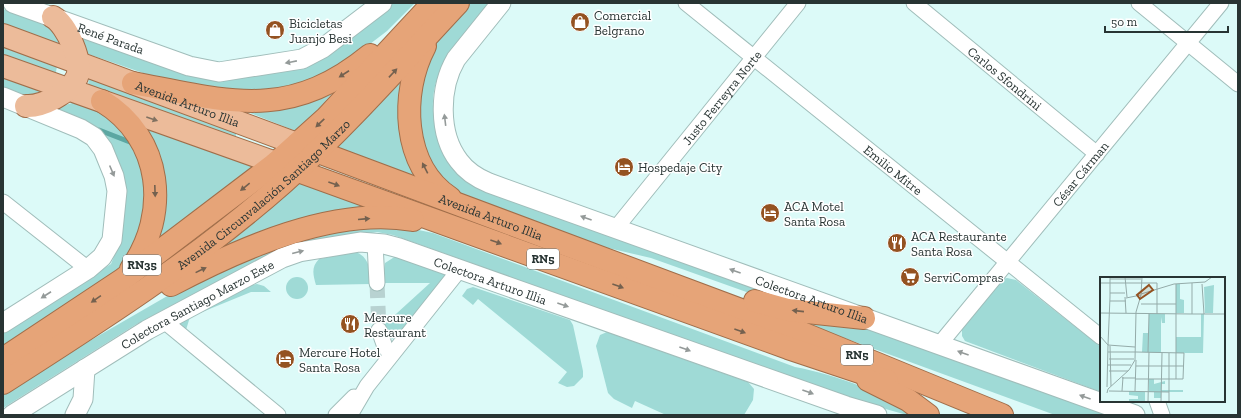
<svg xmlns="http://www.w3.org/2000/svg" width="1241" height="418" viewBox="0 0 1241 418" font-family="'Zilla Slab',serif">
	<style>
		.green { fill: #9fdad6 }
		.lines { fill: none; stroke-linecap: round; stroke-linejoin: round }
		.stream { stroke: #5ca7a2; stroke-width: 5 }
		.minor-tunnel { stroke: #b8d2d1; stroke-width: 15; stroke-dasharray: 15 8; stroke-linecap: butt }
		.minor-casing { stroke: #a0bdba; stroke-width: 17 }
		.tertiary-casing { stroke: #a0bdba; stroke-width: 21 }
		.primary-casing { stroke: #a06e4a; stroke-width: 24 }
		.trunk-casing { stroke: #a06e4a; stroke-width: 24 }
		.minor { stroke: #fff; stroke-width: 15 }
		.tertiary { stroke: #fff; stroke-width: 19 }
		.primary { stroke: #ecbb9a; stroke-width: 22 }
		.trunk { stroke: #e6a478; stroke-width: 22 }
		.oneway { fill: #949a99 }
		.oneway2 { fill: #74614f }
		.oneway3 { fill: #807161 }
		.labels { text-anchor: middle; stroke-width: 3; stroke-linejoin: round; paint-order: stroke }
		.shield { fill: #fff; stroke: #687170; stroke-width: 1 }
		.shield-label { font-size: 12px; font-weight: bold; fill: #283433 }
		.poi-label { font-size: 13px; fill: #283433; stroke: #fff; text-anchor: start }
		.street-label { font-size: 13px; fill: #283433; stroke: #fff }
		.inset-road { fill: none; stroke: #94aba9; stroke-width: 1 }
		.view { fill: #945221; fill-opacity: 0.15; stroke: #945221; stroke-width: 2 }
		.inset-edge { fill: none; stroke: #283433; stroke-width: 2 }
	</style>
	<rect width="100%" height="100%" fill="#dcfaf8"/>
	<g class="green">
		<polygon points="393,3 415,3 387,31 349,60 319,78 262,93 175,84 88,54 85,52 75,35 225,80 295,69 329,53"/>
		<path d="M469,3H491C463,36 426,70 434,117C437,134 444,149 451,164L792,301L766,299L651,258L591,244L464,197L450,186L432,164L422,137L418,94L435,45Z"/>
		<polygon points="3,9 48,23 64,47 3,26"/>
		<polygon points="3,45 57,66 56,72 54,73 3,56"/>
		<polygon points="404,74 420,178 334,148"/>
		<polygon points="3,75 46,91 29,97 3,90"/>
		<polygon points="89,78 236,132 236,136 234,137 88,86"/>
		<polygon points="336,89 298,132 235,107"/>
		<polygon points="76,102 117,119 144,171 145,221 121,268 3,350 3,333 111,264 117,249 123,177 54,108"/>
		<polygon points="140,126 259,166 160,237 158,235"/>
		<polygon points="302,180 379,209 206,256"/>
		<path d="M364,227L409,228L433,233L795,367C837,375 884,393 920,415H907L850,399L393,235L377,232L276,250L135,325L3,408V395L86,343L188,284L282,243Z"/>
		<path d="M356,252C370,258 370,270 371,284L316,285C313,275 311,267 319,259Z"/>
		<path d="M396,256L446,275L394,339C385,339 385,332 385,324L430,283H382L385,263Z"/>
		<circle cx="297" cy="288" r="11"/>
		<polygon points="1007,278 1016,280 1101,347 1101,392 965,341 962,336 962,328 1003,279"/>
		<polygon points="257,284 264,286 271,292 251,292 190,317 185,333 180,327 180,322 186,317 247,286"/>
		<polygon points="473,287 570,320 573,325 583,371 583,377 574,386 567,387 558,383 567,372 478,299 473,305 462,296 467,289"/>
		<polygon points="799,318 868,329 1110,415 1055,415 798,321"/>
		<polygon points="607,332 748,382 754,389 753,400 744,415 666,415 635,401 632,408 614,399 608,393 596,346 600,335"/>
	</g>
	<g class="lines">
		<polyline class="stream" points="99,130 135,144"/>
		<polyline class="minor-tunnel" points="377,283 379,330"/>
		<defs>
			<g id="minor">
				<path id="s1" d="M686,3L1101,337"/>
				<path id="s2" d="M914,3L1097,154"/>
				<polyline points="1139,3 1238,84"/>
				<polyline points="3,202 88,269"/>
				<path id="s3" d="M616,228L798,3"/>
				<polyline points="375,243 377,283"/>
				<polyline points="164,321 278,415"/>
				<polyline points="379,330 385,347 391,355"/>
				<path id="s4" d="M939,345L1221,3"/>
				<polyline points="1157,401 1162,415"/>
				<polyline points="336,415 354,397"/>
				<polyline points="350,415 367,386 460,269"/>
			</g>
			<g id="tertiary">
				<path id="s5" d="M13,3L189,66L219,72L302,59L323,48L382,3"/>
				<path id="s6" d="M501,3L456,59C439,88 438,134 459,161C467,172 477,178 489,183L1135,415"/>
				<polyline points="3,97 81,129 94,137 103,149 114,176 117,191 112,240 102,257 88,269 3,323"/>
				<path id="s7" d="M12,415L147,330L282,258L299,252L360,242L384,244L399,248L846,406L877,415"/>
				<polyline points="75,415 83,399 85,369"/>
			</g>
			<g id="primary">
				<path id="s8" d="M3,35L297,144"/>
				<polyline points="3,66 276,163"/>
				<path d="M26,106C42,107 70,93 77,77C83,62 67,25 53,17"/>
			</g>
			<g id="trunk">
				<path d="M425,46C400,93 402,166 450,198"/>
				<path d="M133,83C228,101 288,122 370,55"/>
				<path d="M102,101C163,138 170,214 131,269"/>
				<path id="s9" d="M297,144L797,331L1002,415"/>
				<polyline points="276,163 788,348 887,381"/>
				<path d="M171,285C239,249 334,206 413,220"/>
				<polyline points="755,301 788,310 864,318"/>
				<polyline points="3,359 122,280 276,163 326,118 433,3"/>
				<polyline points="868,380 908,400 928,415"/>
				<path id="s10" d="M3,383C100,321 197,259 283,183C346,127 401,64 458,3"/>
			</g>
		</defs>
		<use href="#minor" class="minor-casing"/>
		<use href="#tertiary" class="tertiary-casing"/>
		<use href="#primary" class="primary-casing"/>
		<use href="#trunk" class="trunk-casing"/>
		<use href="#minor" class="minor"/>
		<use href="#tertiary" class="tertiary"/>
		<use href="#primary" class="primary"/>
		<use href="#trunk" class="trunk"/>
	</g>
	<defs><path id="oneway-solid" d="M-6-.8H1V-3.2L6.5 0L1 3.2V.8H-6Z"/></defs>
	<g class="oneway">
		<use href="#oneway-solid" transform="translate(291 62) rotate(169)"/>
		<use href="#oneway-solid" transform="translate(445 120) rotate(-97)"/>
		<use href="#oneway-solid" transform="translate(112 171) rotate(67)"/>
		<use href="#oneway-solid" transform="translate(586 218) rotate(-160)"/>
		<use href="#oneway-solid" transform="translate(298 252) rotate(-14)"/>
		<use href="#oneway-solid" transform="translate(735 271) rotate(-160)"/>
		<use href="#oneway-solid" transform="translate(46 295) rotate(147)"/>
		<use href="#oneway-solid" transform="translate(563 305) rotate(19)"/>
		<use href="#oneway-solid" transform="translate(685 349) rotate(20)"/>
		<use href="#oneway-solid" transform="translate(963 353) rotate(-160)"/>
		<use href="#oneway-solid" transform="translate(808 392) rotate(20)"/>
		<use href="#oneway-solid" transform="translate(1085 397) rotate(-160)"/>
	</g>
	<g class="oneway2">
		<use href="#oneway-solid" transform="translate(393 73) rotate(-47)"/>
		<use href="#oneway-solid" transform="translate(344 74) rotate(147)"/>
		<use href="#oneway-solid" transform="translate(320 123) rotate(136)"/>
		<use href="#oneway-solid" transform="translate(425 168) rotate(-117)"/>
		<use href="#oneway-solid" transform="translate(334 184) rotate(20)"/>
		<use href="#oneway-solid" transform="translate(245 187) rotate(141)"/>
		<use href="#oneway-solid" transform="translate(155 191) rotate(88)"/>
		<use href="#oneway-solid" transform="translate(364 219) rotate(-5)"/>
		<use href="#oneway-solid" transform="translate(496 242) rotate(20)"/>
		<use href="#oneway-solid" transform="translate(201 270) rotate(-26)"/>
		<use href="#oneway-solid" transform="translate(618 286) rotate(20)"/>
		<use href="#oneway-solid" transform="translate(96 299) rotate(145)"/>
		<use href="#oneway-solid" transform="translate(798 311) rotate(-174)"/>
		<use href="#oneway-solid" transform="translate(740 331) rotate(20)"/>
	</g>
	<use class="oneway3" href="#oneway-solid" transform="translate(152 119) rotate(19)"/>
	<defs>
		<symbol id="shop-disc" viewBox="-11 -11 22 22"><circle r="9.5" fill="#945221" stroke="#fff"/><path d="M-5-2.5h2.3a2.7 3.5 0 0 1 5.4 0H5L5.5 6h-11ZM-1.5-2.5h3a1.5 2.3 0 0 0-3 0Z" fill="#fff"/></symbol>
		<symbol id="hotel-disc" viewBox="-11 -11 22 22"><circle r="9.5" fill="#945221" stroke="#fff"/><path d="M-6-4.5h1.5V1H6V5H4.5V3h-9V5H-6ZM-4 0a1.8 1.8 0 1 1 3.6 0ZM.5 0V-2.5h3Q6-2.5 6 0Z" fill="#fff"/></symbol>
		<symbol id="restaurant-disc" viewBox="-11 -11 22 22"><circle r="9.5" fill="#945221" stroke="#fff"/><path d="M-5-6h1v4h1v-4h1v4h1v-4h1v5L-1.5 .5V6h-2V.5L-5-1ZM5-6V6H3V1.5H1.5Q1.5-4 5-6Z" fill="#fff"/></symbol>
		<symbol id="supermarket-disc" viewBox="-11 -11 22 22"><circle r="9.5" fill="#945221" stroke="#fff"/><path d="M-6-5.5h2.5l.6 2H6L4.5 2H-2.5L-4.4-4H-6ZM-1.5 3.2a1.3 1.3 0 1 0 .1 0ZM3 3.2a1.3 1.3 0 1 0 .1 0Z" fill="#fff"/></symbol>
	</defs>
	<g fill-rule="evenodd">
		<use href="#shop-disc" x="569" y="11" width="22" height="22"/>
		<use href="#shop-disc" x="264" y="19" width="22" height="22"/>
		<use href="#hotel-disc" x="613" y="156" width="22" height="22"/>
		<use href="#hotel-disc" x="759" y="202" width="22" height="22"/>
		<use href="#restaurant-disc" x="886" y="232" width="22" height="22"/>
		<use href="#supermarket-disc" x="899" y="266" width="22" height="22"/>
		<use href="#restaurant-disc" x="339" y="313" width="22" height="22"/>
		<use href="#hotel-disc" x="274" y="348" width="22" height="22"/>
	</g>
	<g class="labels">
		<g class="shield">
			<rect x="527" y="249" width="32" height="20" rx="3"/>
			<rect x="123" y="255" width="38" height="20" rx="3"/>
			<rect x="841" y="345" width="32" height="20" rx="3"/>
		</g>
		<g class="shield-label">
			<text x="543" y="263">RN5</text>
			<text x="142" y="269">RN35</text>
			<text x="857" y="359">RN5</text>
		</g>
		<g class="poi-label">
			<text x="594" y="20">Comercial<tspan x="594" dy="15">Belgrano</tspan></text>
			<text x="289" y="28">Bicicletas<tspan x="289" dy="15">Juanjo Besi</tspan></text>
			<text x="638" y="172">Hospedaje City</text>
			<text x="784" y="211">ACA Motel<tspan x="784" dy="15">Santa Rosa</tspan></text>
			<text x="911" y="241">ACA Restaurante<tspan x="911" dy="15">Santa Rosa</tspan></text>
			<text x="924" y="282">ServiCompras</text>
			<text x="364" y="322">Mercure<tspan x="364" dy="15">Restaurant</tspan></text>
			<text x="299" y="357">Mercure Hotel<tspan x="299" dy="15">Santa Rosa</tspan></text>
		</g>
		<g class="street-label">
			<text dy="5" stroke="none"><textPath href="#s5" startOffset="104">René Parada</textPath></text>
			<text dy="5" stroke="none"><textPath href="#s2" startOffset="118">Carlos Sfondrini</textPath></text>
			<text dy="5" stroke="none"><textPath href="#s3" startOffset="168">Justo Ferreyra Norte</textPath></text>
			<text dy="5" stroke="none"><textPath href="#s8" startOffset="197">Avenida Arturo Illia</textPath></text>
			<text dy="5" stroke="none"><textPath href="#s1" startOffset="266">Emilio Mitre</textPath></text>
			<text dy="5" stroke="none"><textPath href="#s4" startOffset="222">César Cárman</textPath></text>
			<text dy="5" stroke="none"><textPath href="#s10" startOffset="322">Avenida Circunvalación Santiago Marzo</textPath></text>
			<text dy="5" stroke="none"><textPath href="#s9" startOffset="207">Avenida Arturo Illia</textPath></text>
			<text dy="5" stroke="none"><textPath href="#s7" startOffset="529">Colectora Arturo Illia</textPath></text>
			<text dy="5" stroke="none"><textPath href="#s6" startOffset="560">Colectora Arturo Illia</textPath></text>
			<text dy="5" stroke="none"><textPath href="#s7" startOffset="216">Colectora Santiago Marzo Este</textPath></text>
		</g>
	</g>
	<g transform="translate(1100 277)">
		<rect width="125" height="125" fill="#dcfaf8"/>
		<path d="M76,7H80V22L84,23V36H76ZM114,8L113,36H105L104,10ZM49,37H65V46H62L61,40V76L42,75L43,56H49ZM101,37H104L103,76H76V60H101ZM49,102H54V107L65,104V107H61V113H83V115H61V121H54V115H49ZM29,114L45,115V125H29V122H38V119L29,118Z" fill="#9fdad6"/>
		<path class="inset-road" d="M25,0L27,20M10,2H41M0,6H57V37M102,7L104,37M10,16H25M41,17L74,7L105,5L112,0M10,20V0M25,20L26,36M26,21L41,18M10,24H26M41,27H76M0,36L92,37M92,37H125M92,37V6M0,59L8,68M8,68L10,20M8,68L35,70M10,69L11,109M8,75H36M48,75L49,37M76,76V7M9,82H34M8,88H31M36,89H49M49,89H83M9,94H28M22,101H36M35,102H83L84,76L36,75M76,102V76M7,110L8,68M9,114L69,115M22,114L23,100M35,114L36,83M7,116L8,112L29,93L35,83L36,35L41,18L42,0M48,125L49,75M61,125L62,76M69,125V76"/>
		<path class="view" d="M49,8L53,13L40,22L37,18Z"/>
		<rect width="125" height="125" class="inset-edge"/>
	</g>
	<rect width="1241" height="418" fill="none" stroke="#283433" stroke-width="8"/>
	<path d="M1105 26v6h123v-6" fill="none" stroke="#283433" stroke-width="2"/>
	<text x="1111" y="26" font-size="12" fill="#283433" stroke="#ffffff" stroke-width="3" paint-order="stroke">50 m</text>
</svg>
